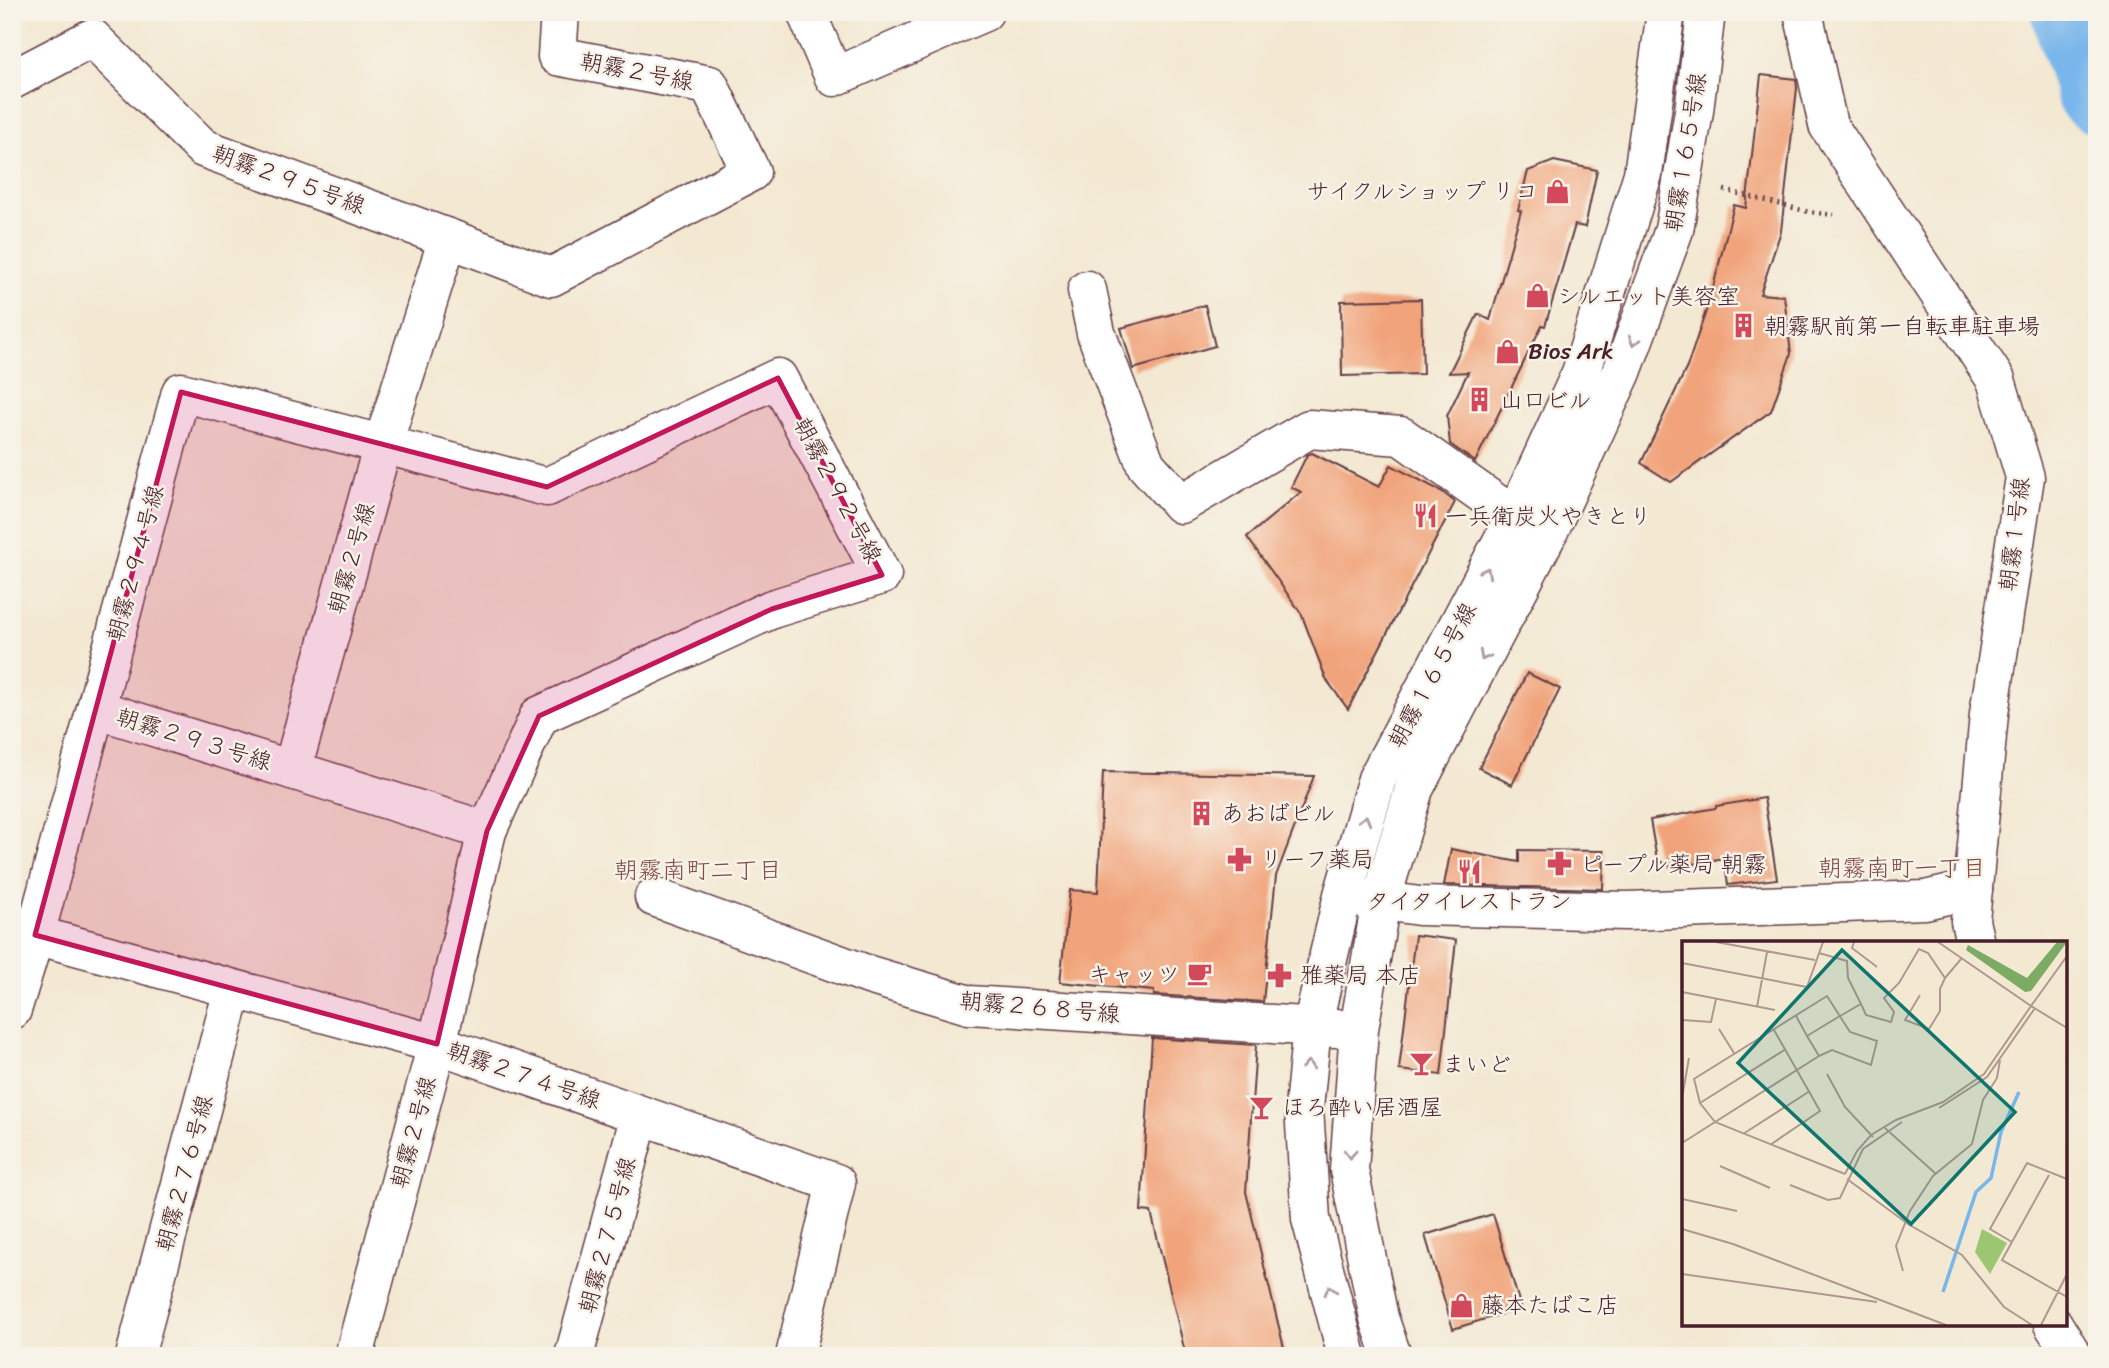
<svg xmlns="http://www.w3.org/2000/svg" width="2109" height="1368" viewBox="0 0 2109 1368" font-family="Sriracha,'Klee One',sans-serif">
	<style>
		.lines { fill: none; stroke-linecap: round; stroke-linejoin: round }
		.river { stroke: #78b6eb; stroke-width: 82 }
		.building { fill: #f1a47c }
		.minor-casing { stroke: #633d44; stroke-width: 41 }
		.path { stroke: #633d44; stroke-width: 4.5; stroke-dasharray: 2 5; stroke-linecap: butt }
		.minor { stroke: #fff; stroke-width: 38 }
		.oneway { stroke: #ae9aa0 }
		.marked { fill: #c2185b; fill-opacity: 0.2; stroke: #c2185b; stroke-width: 5; stroke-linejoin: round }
		.labels { text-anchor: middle; stroke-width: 5; stroke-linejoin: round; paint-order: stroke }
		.street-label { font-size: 23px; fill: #4a1f2b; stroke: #f7f3e8 }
		.poi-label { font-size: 23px; fill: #4a1f2b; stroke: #f7f3e8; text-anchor: start }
		.neighbourhood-label { font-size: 24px; fill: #844e47; stroke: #f7f3e8 }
		.inset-river { fill: none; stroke: #78b6eb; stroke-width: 3.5 }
		.inset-road { fill: none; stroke: #af988f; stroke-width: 2 }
		.view { fill: #0f766e; fill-opacity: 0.15; stroke: #0f766e; stroke-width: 3.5 }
		.inset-edge { fill: none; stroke: #4a1f2b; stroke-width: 3.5 }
	</style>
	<rect width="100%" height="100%" fill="#f7f3e8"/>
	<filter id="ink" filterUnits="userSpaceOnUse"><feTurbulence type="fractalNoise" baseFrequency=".0143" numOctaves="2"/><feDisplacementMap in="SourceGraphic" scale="14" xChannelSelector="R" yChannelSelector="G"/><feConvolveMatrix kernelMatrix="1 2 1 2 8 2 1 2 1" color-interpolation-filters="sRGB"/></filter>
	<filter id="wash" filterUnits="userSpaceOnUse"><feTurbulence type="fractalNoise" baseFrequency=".00686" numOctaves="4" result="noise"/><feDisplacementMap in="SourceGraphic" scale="28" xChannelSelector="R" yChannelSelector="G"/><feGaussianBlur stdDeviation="1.57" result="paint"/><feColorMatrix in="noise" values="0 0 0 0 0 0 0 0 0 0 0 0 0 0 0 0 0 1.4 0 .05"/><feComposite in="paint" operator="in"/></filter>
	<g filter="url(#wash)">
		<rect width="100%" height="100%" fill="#f3e8d2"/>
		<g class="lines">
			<polyline class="river" points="2072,12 2097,92"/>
		</g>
		<g id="blocks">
			<g class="building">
				<polygon points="1761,75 1796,79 1797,88 1781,231 1760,294 1784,296 1791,354 1771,411 1671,482 1641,463 1687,367 1710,299 1734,205 1746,208"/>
				<polygon points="1554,161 1597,170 1585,227 1575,225 1545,326 1542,325 1475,462 1450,444 1447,416 1468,372 1449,373 1478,314 1490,320 1521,211 1518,210 1528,171"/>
				<polygon points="1421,299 1423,374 1342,376 1341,301"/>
				<polygon points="1205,305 1215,346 1133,369 1121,328"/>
				<polygon points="1312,453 1379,487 1391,465 1441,491 1455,502 1348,709 1326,679 1301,613 1247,537 1301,492 1291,487 1307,455"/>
				<polygon points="1527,673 1560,689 1512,785 1479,768"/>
				<polygon points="1103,772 1314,776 1276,876 1263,1002 1154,995 1154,991 1060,982 1070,890 1098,892"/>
				<polygon points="1764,798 1777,879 1728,885 1724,858 1673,868 1657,860 1650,820 1716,808 1716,806"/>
				<polygon points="1451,849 1519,862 1519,850 1604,851 1603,889 1444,885"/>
				<polygon points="1415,935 1456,940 1441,1075 1399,1070"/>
				<polygon points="1152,1038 1256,1045 1246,1192 1286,1356 1186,1356 1151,1212 1141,1211"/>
				<polygon points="1493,1214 1521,1308 1453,1329 1425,1235"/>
			</g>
		</g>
	</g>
	<g filter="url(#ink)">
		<use href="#blocks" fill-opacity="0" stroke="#633d44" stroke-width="2"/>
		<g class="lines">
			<defs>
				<g id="minor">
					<polyline points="806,12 834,77 984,12"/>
					<polyline points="1803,12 1828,125 1996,380 2025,477 1989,714 1970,921 1975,943"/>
					<polyline points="12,80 92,38 203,148 448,238"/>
					<polyline points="1087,290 1096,333 1146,465 1181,504 1309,429 1401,436 1515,517 1536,529"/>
					<polyline points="96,709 292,770"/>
					<polyline points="654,897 869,975 969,1005 1336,1028"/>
					<polyline points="1356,897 1419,906 1627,911 1925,900 1973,889"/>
					<polyline points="35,935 437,1044 836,1183 795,1356"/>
					<polyline points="12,1010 35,935 181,392 547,487 778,378 882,575 772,609 539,716 487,831"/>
					<polyline points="2053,1324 2073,1356"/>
					<polyline points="135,1356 233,990"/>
					<polyline points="354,1356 437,1044 487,831 292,770 383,444 448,238 551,277 751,172 709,85 557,56 560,12"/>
					<polyline points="574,1356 640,1115"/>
					<polyline points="1347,1356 1311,1219 1304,1108 1312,1027 1343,895 1377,779 1515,517 1581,373 1643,174 1666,12"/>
					<polyline points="1392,1356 1379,1318 1349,1170 1359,1029 1381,901 1414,789 1547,535 1622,372 1674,230 1694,111 1706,12"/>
				</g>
			</defs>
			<use href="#minor" class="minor-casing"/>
			<polyline class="path" points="1724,190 1809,212 1834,215"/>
			<use href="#minor" class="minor"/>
		</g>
		<defs><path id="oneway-chevron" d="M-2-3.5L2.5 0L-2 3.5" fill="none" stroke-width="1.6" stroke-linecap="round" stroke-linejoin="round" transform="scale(1.75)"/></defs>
		<g class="oneway">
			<use href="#oneway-chevron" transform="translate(1634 341) rotate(110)"/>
			<use href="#oneway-chevron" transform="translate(1486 572) rotate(-62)"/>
			<use href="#oneway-chevron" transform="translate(1484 656) rotate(118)"/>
			<use href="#oneway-chevron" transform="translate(1365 820) rotate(-74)"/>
			<use href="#oneway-chevron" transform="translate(1308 1065) rotate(-85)"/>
			<use href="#oneway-chevron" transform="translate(1350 1154) rotate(94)"/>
			<use href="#oneway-chevron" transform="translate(1330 1290) rotate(-105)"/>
		</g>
	</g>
	<path class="marked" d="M778,378L882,575L772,609L539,716L487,831L437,1044L35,935L181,392L547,487Z"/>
	<defs>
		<symbol id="shop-bare" viewBox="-9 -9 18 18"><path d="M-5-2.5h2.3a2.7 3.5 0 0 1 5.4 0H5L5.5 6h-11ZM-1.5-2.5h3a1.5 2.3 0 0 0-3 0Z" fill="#d1495b" stroke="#f7f3e8" stroke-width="2.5" paint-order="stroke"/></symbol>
		<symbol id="building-bare" viewBox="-9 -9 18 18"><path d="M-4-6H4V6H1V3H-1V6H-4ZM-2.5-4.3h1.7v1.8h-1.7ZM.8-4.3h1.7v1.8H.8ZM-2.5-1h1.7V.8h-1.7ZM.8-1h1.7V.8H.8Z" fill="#d1495b" stroke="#f7f3e8" stroke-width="2.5" paint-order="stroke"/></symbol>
		<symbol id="restaurant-bare" viewBox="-9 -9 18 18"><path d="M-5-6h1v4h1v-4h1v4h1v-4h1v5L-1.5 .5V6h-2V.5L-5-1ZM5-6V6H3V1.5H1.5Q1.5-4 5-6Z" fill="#d1495b" stroke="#f7f3e8" stroke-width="2.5" paint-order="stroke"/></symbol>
		<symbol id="pharmacy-bare" viewBox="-9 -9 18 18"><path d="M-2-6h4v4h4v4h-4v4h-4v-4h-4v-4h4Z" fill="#d1495b" stroke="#f7f3e8" stroke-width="2.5" paint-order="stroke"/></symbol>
		<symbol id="cafe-bare" viewBox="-9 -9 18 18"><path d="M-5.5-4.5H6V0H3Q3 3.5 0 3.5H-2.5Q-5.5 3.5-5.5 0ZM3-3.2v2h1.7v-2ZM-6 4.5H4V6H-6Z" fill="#d1495b" stroke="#f7f3e8" stroke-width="2.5" paint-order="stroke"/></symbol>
		<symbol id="bar-bare" viewBox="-9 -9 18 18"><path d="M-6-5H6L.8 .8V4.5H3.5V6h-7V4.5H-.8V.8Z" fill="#d1495b" stroke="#f7f3e8" stroke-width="2.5" paint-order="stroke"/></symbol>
	</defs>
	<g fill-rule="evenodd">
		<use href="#shop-bare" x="1540" y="174" width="35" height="35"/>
		<use href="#shop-bare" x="1520" y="278" width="35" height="35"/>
		<use href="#building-bare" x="1726" y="308" width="35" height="35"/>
		<use href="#shop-bare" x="1490" y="334" width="35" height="35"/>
		<use href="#building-bare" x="1462" y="382" width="35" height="35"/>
		<use href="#restaurant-bare" x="1408" y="498" width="35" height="35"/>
		<use href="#building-bare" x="1184" y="796" width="35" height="35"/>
		<use href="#pharmacy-bare" x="1222" y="842" width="35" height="35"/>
		<use href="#pharmacy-bare" x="1542" y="846" width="35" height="35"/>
		<use href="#restaurant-bare" x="1452" y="854" width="35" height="35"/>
		<use href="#cafe-bare" x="1182" y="956" width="35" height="35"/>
		<use href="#pharmacy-bare" x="1262" y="958" width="35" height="35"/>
		<use href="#bar-bare" x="1404" y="1046" width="35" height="35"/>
		<use href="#bar-bare" x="1244" y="1090" width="35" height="35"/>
		<use href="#shop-bare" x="1444" y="1288" width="35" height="35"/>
	</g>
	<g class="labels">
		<g class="street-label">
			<text transform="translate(637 71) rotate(11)" y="8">朝霧２号線</text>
			<text transform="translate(1685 152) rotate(-81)" y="8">朝霧１６５号線</text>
			<text transform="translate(289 179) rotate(20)" y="8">朝霧２９５号線</text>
			<text transform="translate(838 490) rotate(62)" y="8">朝霧２９２号線</text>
			<text transform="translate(2014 534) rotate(-83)" y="8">朝霧１号線</text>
			<text transform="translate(351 558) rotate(-74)" y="8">朝霧２号線</text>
			<text transform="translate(135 563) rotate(-75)" y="8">朝霧２９４号線</text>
			<text transform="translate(1432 675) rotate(-62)" y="8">朝霧１６５号線</text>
			<text transform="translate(194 739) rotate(17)" y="8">朝霧２９３号線</text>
			<text transform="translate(1040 1007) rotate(5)" y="8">朝霧２６８号線</text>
			<text transform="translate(524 1075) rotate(19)" y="8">朝霧２７４号線</text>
			<text transform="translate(413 1132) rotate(-75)" y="8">朝霧２号線</text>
			<text transform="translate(184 1173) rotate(-75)" y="8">朝霧２７６号線</text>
			<text transform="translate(607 1235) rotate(-75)" y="8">朝霧２７５号線</text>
		</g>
		<g class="poi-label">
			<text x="1538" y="199" text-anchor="end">サイクルショップ リコ</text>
			<text x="1557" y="304">シルエット美容室</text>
			<text x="1764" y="334">朝霧駅前第一自転車駐車場</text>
			<text x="1528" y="359">Bios Ark</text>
			<text x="1500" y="408">山口ビル</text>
			<text x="1445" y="524">一兵衛炭火やきとり</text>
			<text x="1221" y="821">あおばビル</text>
			<text x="1260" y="867">リーフ薬局</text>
			<text x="1580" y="872">ピープル薬局 朝霧</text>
			<text x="1469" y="909" text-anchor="middle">タイタイレストラン</text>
			<text x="1180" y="982" text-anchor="end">キャッツ</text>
			<text x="1300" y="983">雅薬局 本店</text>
			<text x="1442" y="1072">まいど</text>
			<text x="1282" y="1115">ほろ酔い居酒屋</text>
			<text x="1481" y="1313">藤本たばこ店</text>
		</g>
		<g class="neighbourhood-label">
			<text x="1902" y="876">朝霧南町一丁目</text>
			<text x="698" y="878">朝霧南町二丁目</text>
		</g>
	</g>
	<g transform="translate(1682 941)">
		<rect width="385" height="385" fill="#f3e8d2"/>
		<path d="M300,288L325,302L308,333L293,311Z" fill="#9dc672"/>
		<path d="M375,1H385L349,50L343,51L284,9L286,4L345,37Z" fill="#7eab64"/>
		<path class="inset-river" d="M261,351L294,251L309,237L319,191L337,151"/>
		<path class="inset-road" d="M34,1L133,19M172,1L170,7L195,26M137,12L165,20L166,37L179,63M385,15L349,65L385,87M0,22L125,46L141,1M0,51L93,69M238,54L223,79L247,88L258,70V48L263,37M75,66L85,11M114,75L125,95M0,79L29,81L34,58M37,88L52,112M137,115L150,109L189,124L195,100L168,91L145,55L12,138L18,162L33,181L163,233M145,133L163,166L191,196M0,157L7,117M18,162L104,108M257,167L305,136L353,67M0,174L1,201M203,187L254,233M61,193L128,150M0,202L137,115L125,95L158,75L179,63L184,74L209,81L212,71L202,57L217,42L237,8L246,12L263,37L279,18M88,204L138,170L92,89M38,225L88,247M163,233L175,210L189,194L214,179L261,161L302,133L349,65L256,1M367,234L320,319L385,356M165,238L226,283L280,314L322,366L350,384M108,244L146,259L158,257L181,208L220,181M0,258L55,270M0,288L51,303L264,384M330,301L308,288L345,222L385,238M221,330L214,305L228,270L251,235L290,203L301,159L315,137L318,119M0,333L195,361M359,384L385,333"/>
		<path class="view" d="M160,9L333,171L229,283L56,122Z"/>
		<rect width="385" height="385" class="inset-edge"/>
	</g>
	<rect width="2109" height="1368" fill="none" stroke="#f7f3e8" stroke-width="42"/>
</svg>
